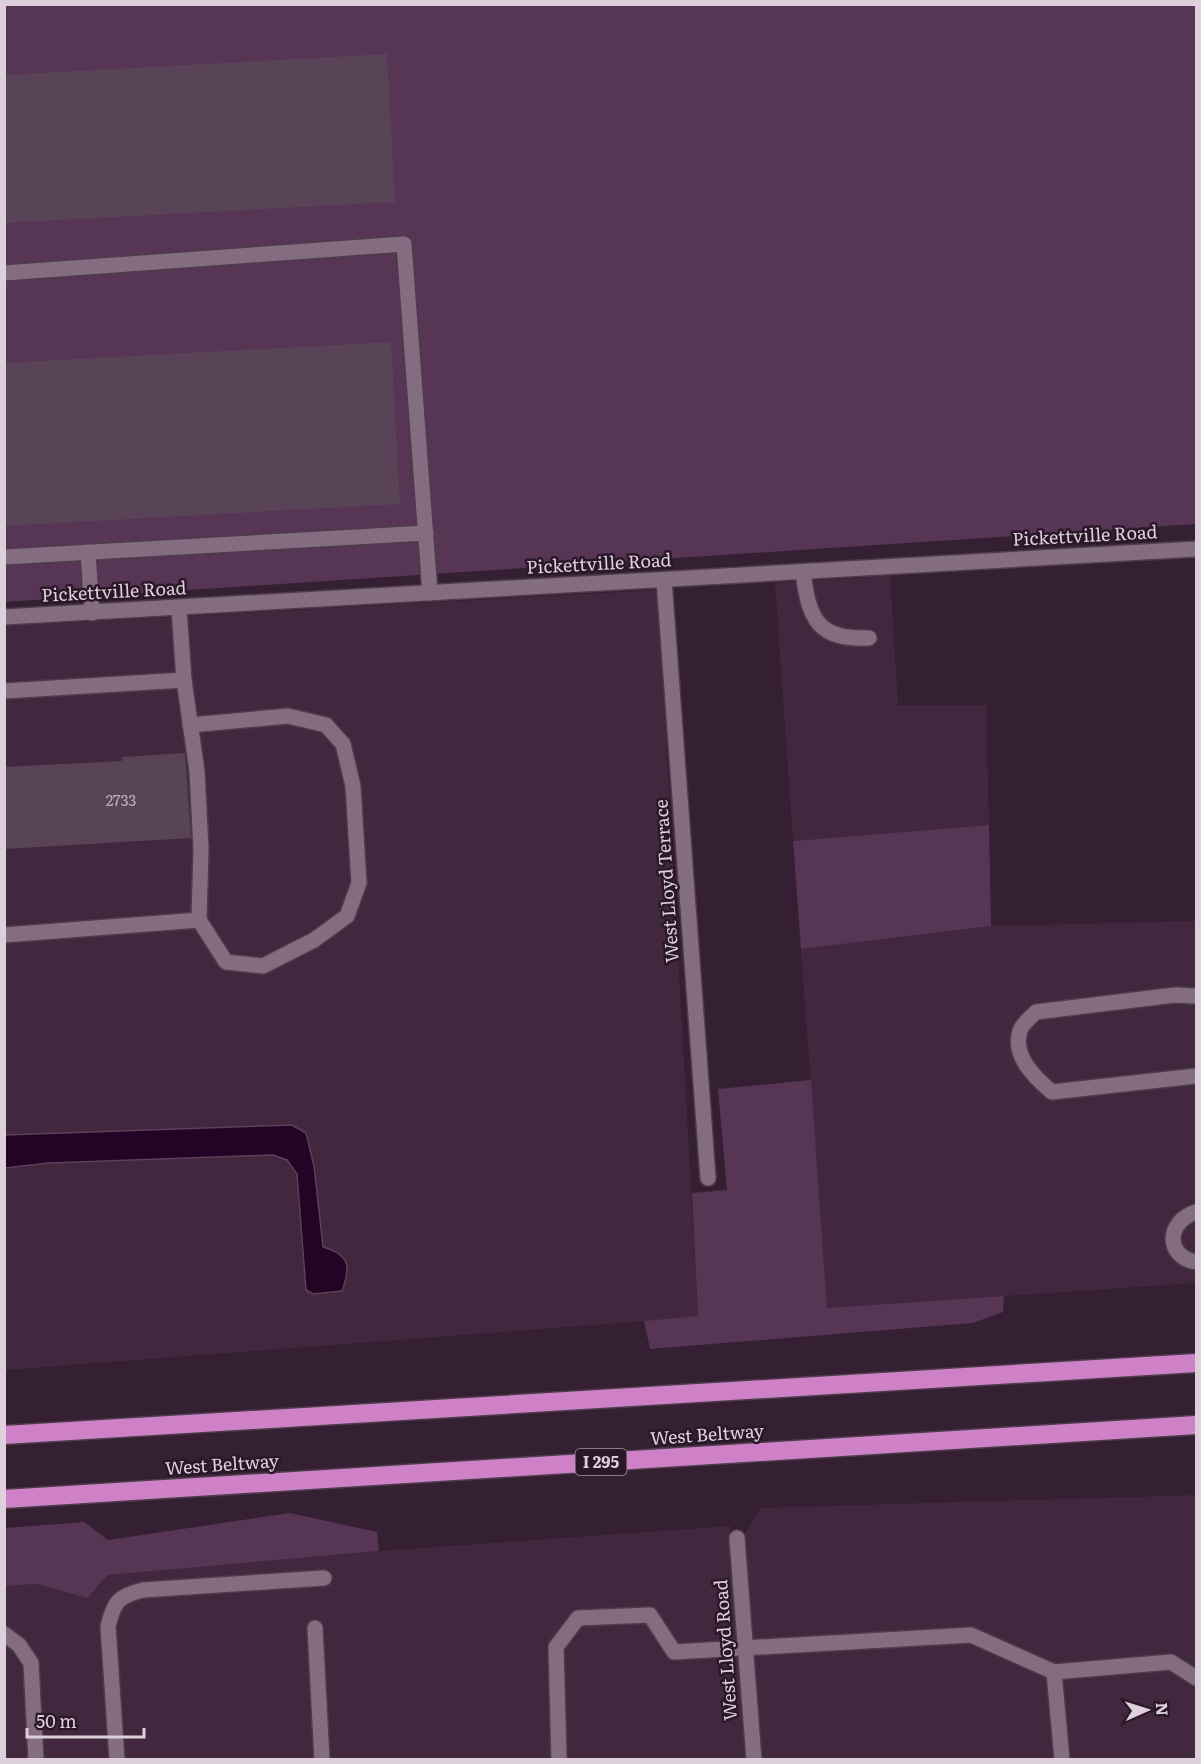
<svg xmlns="http://www.w3.org/2000/svg" width="1201" height="1764" viewBox="0 0 1201 1764" font-family="Literata,serif">
	<style>
		.built { fill: #41283e }
		.green { fill: #573554 }
		.water { fill: #250324; stroke: #5c405b; stroke-width: 1.5 }
		.building { fill: #594457 }
		.lines { fill: none; stroke-linecap: round; stroke-linejoin: round }
		.minor-casing { stroke: #4d3d4b; stroke-width: 18 }
		.highway-casing { stroke: #4d3d4b; stroke-width: 21 }
		.minor { stroke: #846d81; stroke-width: 15 }
		.highway { stroke: #ce81c7; stroke-width: 18 }
		.labels { text-anchor: middle; stroke-width: 5; stroke-linejoin: round; paint-order: stroke }
		.number-label { font-size: 15px; fill: #bcadba }
		.shield { fill: #2a1728; stroke: #a798a5; stroke-width: 1.5 }
		.shield-label { font-size: 16px; font-weight: bold; fill: #ddd0db }
		.street-label { font-size: 18px; fill: #ddd0db; stroke: #2a1728 }
	</style>
	<rect width="100%" height="100%" fill="#342032"/>
	<g class="built">
		<polygon points="890,576 898,705 986,705 989,825 793,841 775,583"/>
		<polygon points="658,590 698,1317 5,1370 5,626"/>
		<polygon points="1196,921 1196,1283 827,1308 801,949 991,926"/>
		<polygon points="1196,1495 1196,1759 762,1759 743,1536 761,1508"/>
		<polygon points="730,1526 745,1759 5,1760 5,1586 37,1584 87,1598 108,1575 379,1551"/>
	</g>
	<g class="green">
		<polygon points="5,5 1196,5 1196,524 5,602"/>
		<polygon points="989,825 991,926 801,949 793,841"/>
		<polygon points="811,1080 827,1308 1004,1296 1003,1312 973,1323 650,1349 644,1321 698,1316 692,1193 727,1190 718,1089"/>
		<polygon points="290,1513 377,1532 379,1551 108,1575 87,1598 37,1584 5,1586 5,1528 84,1522 108,1540"/>
	</g>
	<path class="water" d="M292,1125L306,1133L314,1166L323,1247C350,1255 351,1266 342,1291L313,1294L306,1290L297,1174L287,1160L273,1155L49,1163L5,1168V1135Z"/>
	<g class="building">
		<polygon points="387,54 395,202 4,223 4,75"/>
		<polygon points="391,342 400,504 4,526 4,363"/>
		<polygon points="185,753 191,838 4,849 4,767 122,761 122,757"/>
	</g>
	<g class="lines">
		<defs>
			<g id="minor">
				<polyline points="4,273 404,244 430,593"/>
				<polyline points="88,552 92,613"/>
				<polyline points="4,557 426,533"/>
				<path d="M803,572C809,620 818,640 869,638"/>
				<polyline points="664,580 708,1178"/>
				<polyline points="4,617 1196,549"/>
				<polyline points="4,691 184,680"/>
				<polyline points="190,725 288,716 326,725 343,744 353,786 359,883 347,916 314,940 263,966 226,962 199,920"/>
				<polyline points="4,935 199,920 201,849 197,771 184,680 179,608"/>
				<path d="M1196,996L1175,995L1036,1012C1031,1017 1022,1024 1020,1031C1012,1056 1035,1078 1052,1092L1196,1076"/>
				<path d="M1196,1212C1167,1221 1164,1256 1196,1262"/>
				<polyline points="737,1538 754,1760"/>
				<polyline points="315,1628 322,1760"/>
				<polyline points="4,1634 19,1645 31,1663 36,1760"/>
				<polyline points="1054,1672 1062,1760"/>
				<path d="M117,1760L108,1626C114,1602 118,1596 143,1590L324,1578"/>
				<polyline points="559,1760 556,1647 578,1618 650,1615 674,1652 971,1635 1054,1672 1171,1662 1196,1678"/>
			</g>
			<g id="highway">
				<polyline points="4,1435 1196,1363"/>
				<polyline points="4,1499 1196,1425"/>
			</g>
		</defs>
		<use href="#minor" class="minor-casing"/>
		<use href="#highway" class="highway-casing"/>
		<use href="#minor" class="minor"/>
		<use href="#highway" class="highway"/>
	</g>
	<g class="labels">
		<g class="number-label">
			<text x="121" y="806">2733</text>
		</g>
		<rect class="shield" x="575.5" y="1449" width="51" height="26" rx="4.5"/>
		<g class="shield-label">
			<text x="601" y="1468">I 295</text>
		</g>
		<g class="street-label">
			<text transform="translate(1085 536) rotate(-3)" y="6">Pickettville Road</text>
			<text transform="translate(599 564) rotate(-3)" y="6">Pickettville Road</text>
			<text transform="translate(114 592) rotate(-3)" y="6">Pickettville Road</text>
			<text transform="translate(667 881) rotate(-94)" y="6">West Lloyd Terrace</text>
			<text transform="translate(707 1435) rotate(-4)" y="6">West Beltway</text>
			<text transform="translate(222 1465) rotate(-4)" y="6">West Beltway</text>
			<text transform="translate(726 1650) rotate(-94)" y="6">West Lloyd Road</text>
		</g>
	</g>
	<rect width="1201" height="1764" fill="none" stroke="#ddd0db" stroke-width="12"/>
	<g transform="translate(1147 1710) rotate(87)" stroke="#2a1728" stroke-width="4.5" paint-order="stroke">
	<path d="M0-4.5L10 22L0 15L-10 22Z" fill="#ddd0db"/>
	<text y="-9" font-size="16" font-weight="bold" text-anchor="middle" fill="#ddd0db">N</text>
	</g>
	<path d="M27 1728v9h117v-9" fill="none" stroke="#ddd0db" stroke-width="3"/>
	<text x="36" y="1728" font-size="18" fill="#ddd0db" stroke="#2a1728" stroke-width="4.5" paint-order="stroke">50 m</text>
</svg>
